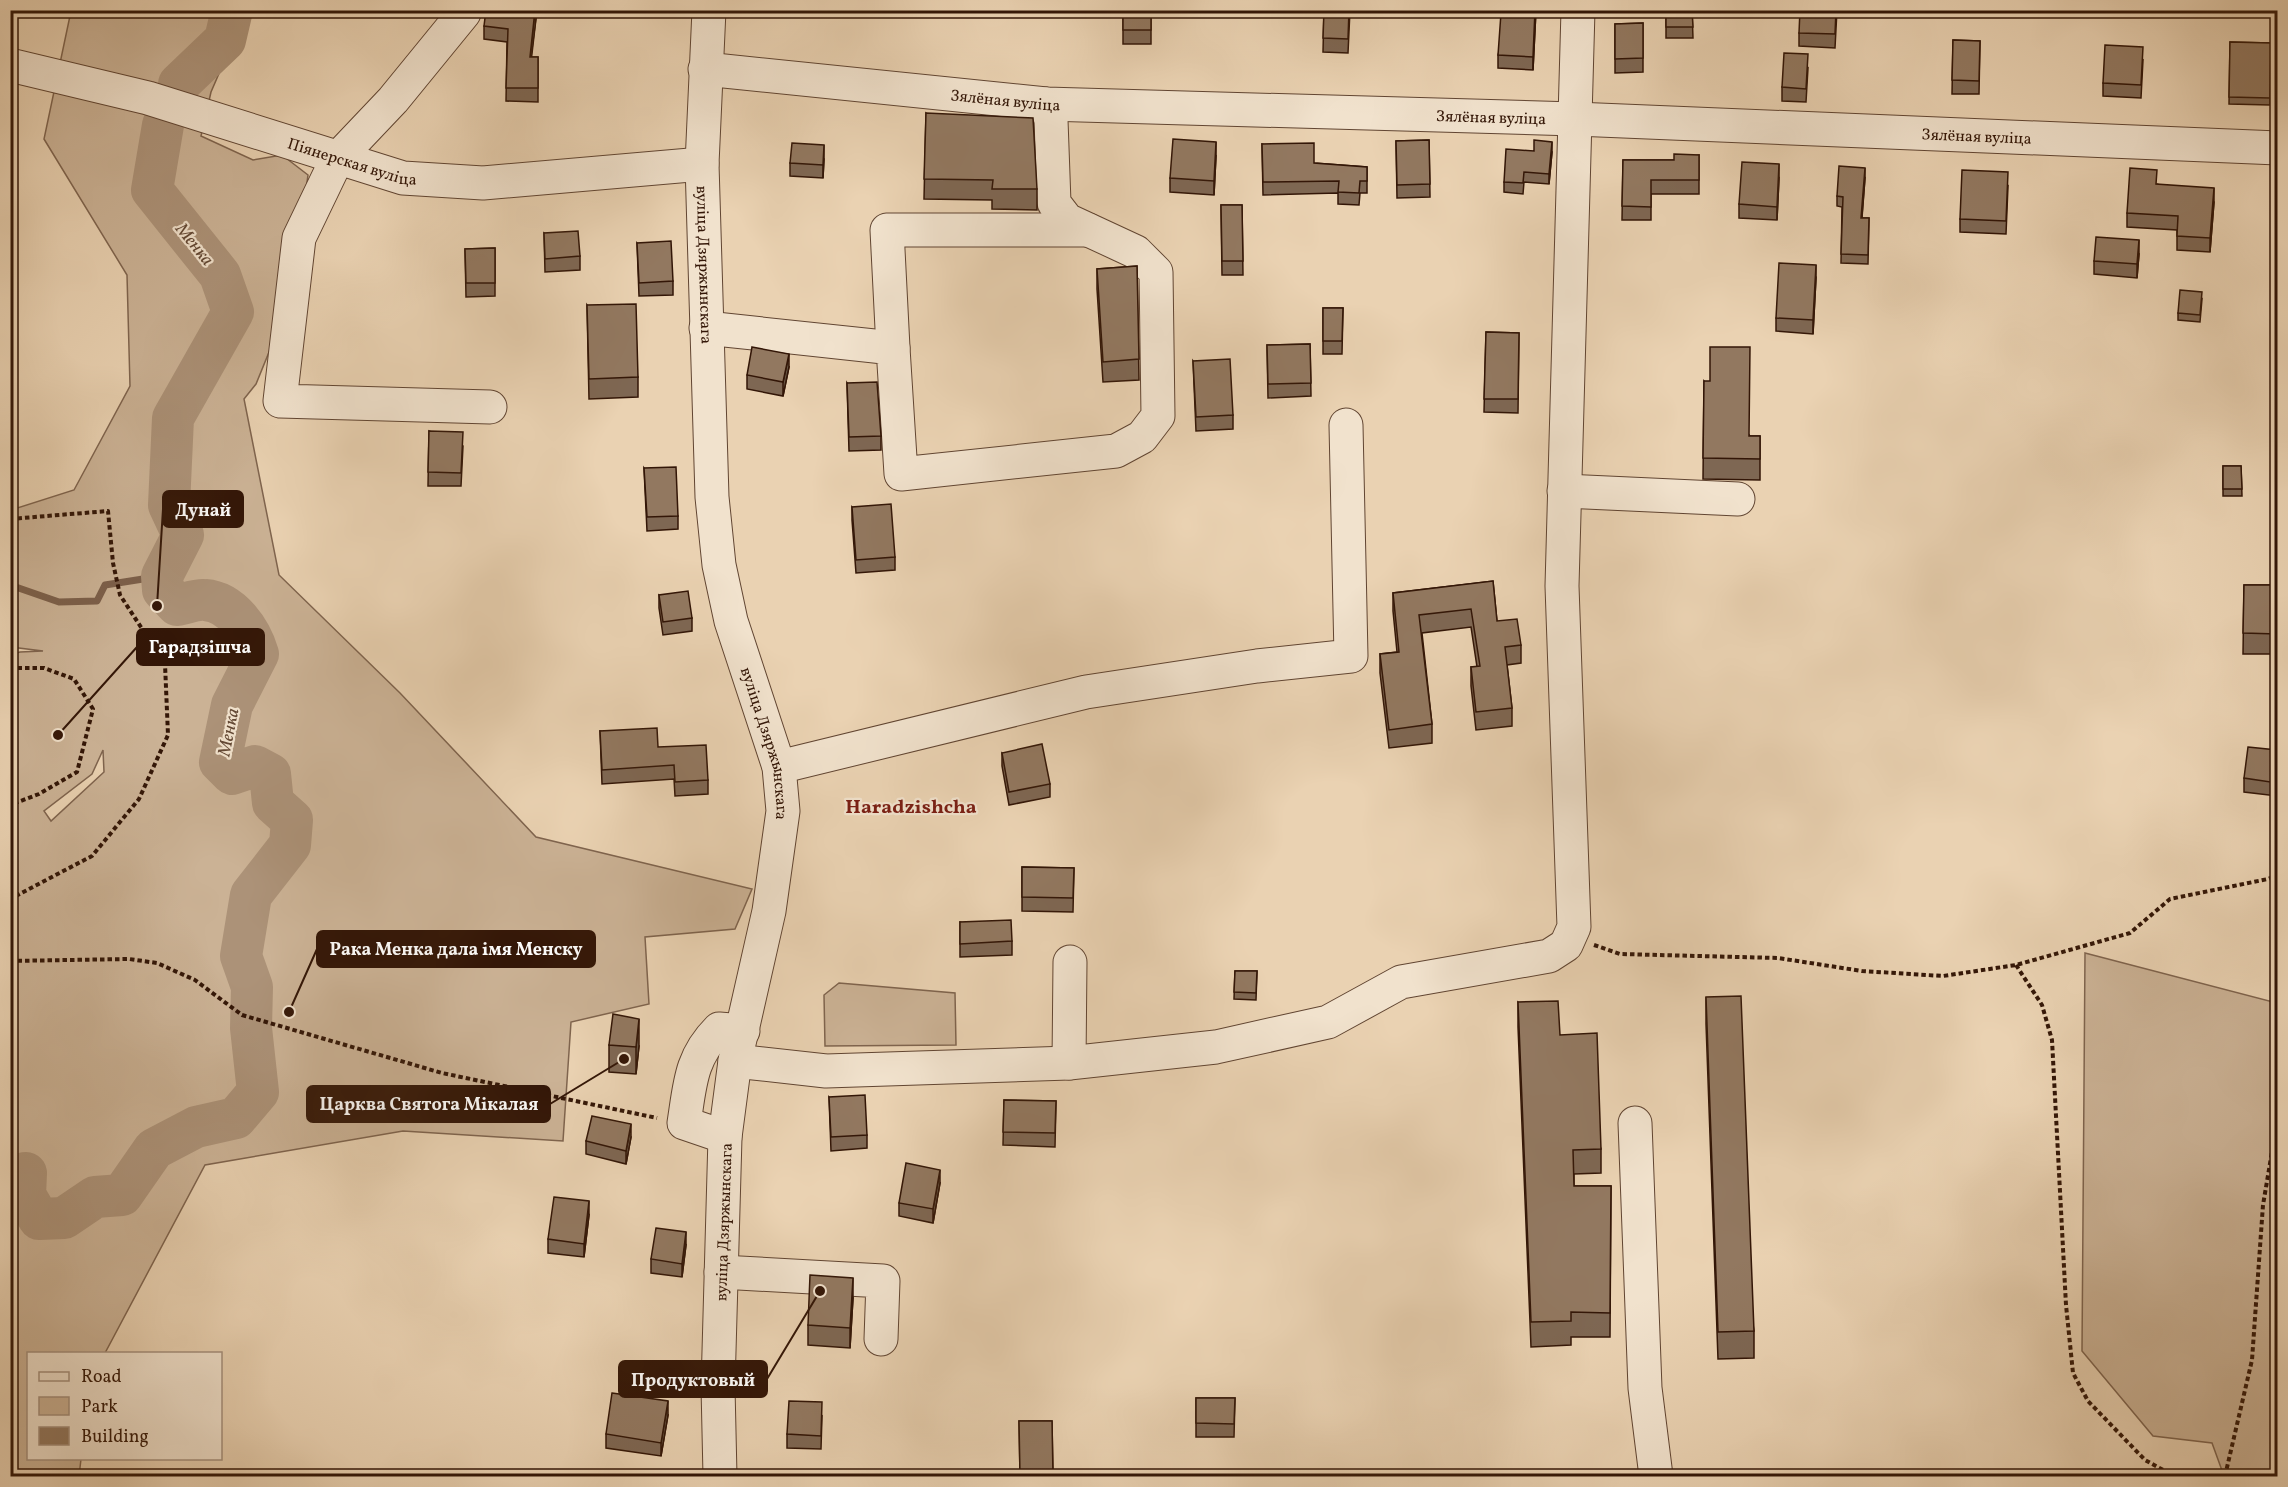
<svg xmlns="http://www.w3.org/2000/svg" width="2288" height="1487" viewBox="0 0 2288 1487" font-family="Vollkorn,serif">
	<style>
		.green { fill: #cbb295; stroke: #7f644e; stroke-width: 1.5; fill-rule: evenodd }
		.lines { fill: none; stroke-linecap: round; stroke-linejoin: round }
		.stream { stroke: #7c604b; stroke-width: 7 }
		.river { stroke: #ac9278; stroke-width: 42 }
		.minor-casing { stroke: #614532; stroke-width: 35 }
		.path { stroke: #331607; stroke-width: 4; stroke-dasharray: 4.5 3; stroke-linecap: butt }
		.minor { stroke: #f1e2cd; stroke-width: 33 }
		.wall { fill: #7e6753; stroke: #331607; stroke-width: 1.5 }
		.shaded-wall { fill: #665443; stroke: #331607; stroke-width: 1.5 }
		.building { fill: #927860; stroke: #331607; stroke-width: 1.5 }
		.labels { text-anchor: middle; stroke-width: 4.5; stroke-linejoin: round; paint-order: stroke }
		.street-label { font-size: 16px; fill: #331607; stroke: #f1e2cd }
		.water-label { font-size: 18px; font-style: italic; fill: #634834; stroke: #f1e2cd }
		.quarter-label { font-size: 20px; font-weight: bold; fill: #7a1f14; stroke: #f1e2cd }
		.leader { fill: none; stroke: #331607; stroke-width: 2 }
		.callout-dot { fill: #331607; stroke: #f1e2cd; stroke-width: 2 }
		.callout { fill: #331607; stroke: #331607; stroke-width: 2 }
		.callout-label { font-size: 18px; text-anchor: middle; font-weight: bold; fill: #fff }
	</style>
	<rect width="100%" height="100%" fill="#ead2b2"/>
	<filter id="stains"><feTurbulence type="fractalNoise" baseFrequency=".00333" numOctaves="4"/><feColorMatrix values="0 0 0 0 .2 0 0 0 0 .09 0 0 0 0 .02 0 0 0 .5 -.17"/></filter>
	<radialGradient id="worn" r=".72"><stop offset=".6" stop-color="#630" stop-opacity="0"/><stop offset="1" stop-color="#630" stop-opacity=".3"/></radialGradient>
	<g class="green">
		<path d="M71,11H246L211,92L201,136L253,160L282,155L308,175L291,298L256,384L244,399L279,575L400,693L536,837L752,889L735,929L645,937L649,1004L571,1022L563,1141L403,1131L205,1165L105,1353L28,1354V1458L81,1459L79,1476H11L10,655L20,652L43,651L11,647V510L74,490L130,386L127,275L44,139ZM103,750L104,772L51,821L44,811L92,774Z"/>
		<polygon points="2085,953 2277,1003 2277,1476 2224,1476 2212,1443 2153,1436 2082,1351"/>
		<polygon points="839,983 955,993 956,1045 825,1046 824,995"/>
	</g>
	<g class="lines">
		<polyline class="stream" points="10,585 59,602 97,601 105,585 162,576"/>
		<g class="river">
			<polyline points="179,84 225,40 232,10"/>
			<path d="M10,1176L26,1173L25,1195L39,1219L64,1218L95,1197L122,1195L154,1149L196,1127L236,1118L258,1092L251,1028L252,987L241,956L251,895L290,845L292,820L273,803L270,774L255,766L232,774L220,762L232,705L258,654C251,631 232,602 205,600C196,599 185,604 177,605L163,590L162,576L183,535L169,505L173,418L233,312L220,275L152,190L163,125"/>
		</g>
		<defs>
			<g id="minor">
				<path id="s1" d="M709,10L702,164L712,497L719,565L731,621L779,767L783,811L769,911L735,1061L725,1137L718,1387L720,1476"/>
				<polyline points="464,13 393,100 337,159 299,238 280,401 490,407"/>
				<path id="s2" d="M10,65L148,98L403,178L483,183L702,164"/>
				<path id="s3" d="M705,69L1046,104L1575,119L2278,148"/>
				<polyline points="706,328 893,348 901,474 1116,451 1142,437 1158,416 1156,272 1136,252 1067,220 1054,203 1051,120 1046,104"/>
				<polyline points="893,348 887,230 1088,230"/>
				<polyline points="1564,491 1738,499"/>
				<polyline points="779,767 1086,692 1257,666 1351,656 1346,425"/>
				<polyline points="735,1061 826,1071 1069,1063 1216,1047 1328,1022 1401,982 1549,956 1566,945 1574,927 1562,586 1578,10"/>
				<polyline points="1069,1063 1070,962"/>
				<polyline points="1635,1123 1645,1388 1656,1476"/>
				<path d="M725,1137L684,1123C690,1085 690,1058 719,1029L743,1031"/>
				<polyline points="721,1272 883,1281 881,1339"/>
			</g>
		</defs>
		<use href="#minor" class="minor-casing"/>
		<g class="path">
			<polyline points="10,519 108,511 113,563 120,595 165,664 168,735 139,799 92,856 10,899"/>
			<polyline points="10,668 44,668 74,679 93,709 77,772 39,794 10,805"/>
			<polyline points="1594,945 1620,954 1778,958 1862,971 1943,976 2016,965 2130,933 2170,899 2268,879 2278,875"/>
			<polyline points="10,961 129,959 157,963 195,980 242,1015 442,1073 657,1118"/>
			<polyline points="2016,965 2042,1005 2052,1040 2066,1305 2073,1373 2088,1401 2145,1460 2174,1476"/>
			<polyline points="2225,1476 2252,1360 2263,1205 2276,1128 2278,1099"/>
		</g>
		<use href="#minor" class="minor"/>
	</g>
	<g class="wall">
		<polygon points="537,10 531,57 538,57 538,102 506,101 507,42 484,39 484,26"/>
		<rect x="1123" y="10" width="28" height="34"/>
		<polygon points="1324,10 1350,10 1348,53 1323,52"/>
		<polygon points="1510,10 1536,10 1533,70 1498,68 1498,55"/>
		<polygon points="1666,10 1692,10 1693,38 1666,38"/>
		<polygon points="1837,10 1835,48 1799,46 1799,33"/>
		<polygon points="1643,23 1643,72 1615,73 1615,24"/>
		<polygon points="1953,40 1980,41 1979,94 1952,94"/>
		<polygon points="2230,42 2271,43 2270,105 2229,104"/>
		<polygon points="2143,60 2141,98 2103,96 2103,83"/>
		<polygon points="1808,68 1806,102 1782,101 1782,87"/>
		<polygon points="926,113 1037,189 1037,210 992,209 992,200 924,199"/>
		<polygon points="1429,140 1430,197 1397,198 1396,141"/>
		<polygon points="1262,144 1314,163 1367,167 1367,193 1360,193 1359,205 1338,204 1338,193 1263,195"/>
		<polygon points="1534,151 1552,152 1549,184 1524,182 1523,194 1504,192 1504,182"/>
		<polygon points="1699,155 1699,194 1651,194 1651,220 1622,220 1623,160 1674,160"/>
		<polygon points="1216,156 1214,195 1170,192 1170,178"/>
		<polygon points="824,159 823,178 790,176 790,163"/>
		<polygon points="1779,178 1777,220 1739,218 1739,204"/>
		<polygon points="1865,178 1862,218 1869,218 1868,264 1841,263 1842,207 1837,206 1837,196"/>
		<polygon points="2157,184 2214,202 2210,252 2177,250 2177,230 2127,227 2127,213"/>
		<polygon points="2008,186 2006,234 1960,232 1960,219"/>
		<polygon points="1221,205 1242,205 1243,275 1222,275"/>
		<polygon points="544,233 580,256 580,270 545,272"/>
		<polygon points="637,243 673,281 673,295 639,296"/>
		<polygon points="495,248 495,296 466,297 465,249"/>
		<polygon points="2139,254 2137,278 2094,274 2094,261"/>
		<polygon points="1137,266 1139,380 1103,382 1097,289 1097,269"/>
		<polygon points="1816,278 1813,334 1776,331 1776,318"/>
		<polygon points="2202,299 2200,322 2178,320 2178,313"/>
		<polygon points="587,305 638,377 638,397 589,399"/>
		<polygon points="1323,308 1343,308 1342,354 1323,354"/>
		<polygon points="1486,332 1519,333 1518,413 1484,412"/>
		<polygon points="1310,344 1311,396 1268,398 1267,345"/>
		<polygon points="1193,361 1233,415 1233,429 1196,431"/>
		<polygon points="789,367 783,396 747,389 747,375"/>
		<polygon points="1704,381 1750,436 1760,436 1760,480 1703,479"/>
		<polygon points="847,383 881,436 881,450 849,451"/>
		<polygon points="429,431 463,446 461,486 428,486"/>
		<polygon points="2223,466 2241,466 2242,496 2223,496"/>
		<polygon points="644,468 678,516 678,529 647,531"/>
		<polygon points="852,507 895,557 895,570 856,573 852,520"/>
		<polygon points="1493,581 1497,621 1521,645 1521,663 1507,665 1512,708 1512,726 1476,730 1471,686 1471,667 1477,667 1471,627 1422,633 1432,724 1432,743 1389,748 1380,673 1380,654 1397,652 1393,611 1393,593"/>
		<polygon points="2244,585 2277,585 2277,654 2243,654"/>
		<polygon points="659,595 692,618 692,631 663,635 659,608"/>
		<polygon points="600,731 658,747 708,780 708,794 675,796 674,779 602,784"/>
		<polygon points="2277,750 2277,796 2244,792 2244,778"/>
		<polygon points="1002,753 1050,784 1050,797 1009,805 1002,766"/>
		<polygon points="1022,867 1074,868 1073,912 1022,911"/>
		<polygon points="960,922 1012,941 1012,955 960,957"/>
		<polygon points="1235,971 1257,971 1256,1000 1234,999"/>
		<polygon points="1706,997 1754,1331 1754,1358 1718,1359 1706,1024"/>
		<polygon points="1518,1002 1560,1035 1601,1149 1601,1173 1574,1174 1574,1186 1611,1186 1610,1337 1571,1337 1571,1345 1531,1347 1518,1027"/>
		<polygon points="609,1045 639,1046 636,1074 609,1072"/>
		<polygon points="829,1097 867,1135 867,1148 831,1151"/>
		<polygon points="1004,1100 1056,1101 1055,1147 1003,1145"/>
		<polygon points="631,1137 626,1164 586,1154 586,1141"/>
		<polygon points="940,1183 933,1223 899,1216 899,1203"/>
		<polygon points="589,1215 584,1257 548,1253 548,1239"/>
		<polygon points="686,1245 682,1277 651,1273 651,1259"/>
		<polygon points="853,1298 850,1348 808,1345 808,1325"/>
		<polygon points="1196,1398 1235,1398 1234,1437 1196,1437"/>
		<polygon points="668,1415 661,1456 606,1448 606,1434"/>
		<polygon points="822,1416 821,1449 787,1448 787,1434"/>
		<polygon points="1019,1421 1052,1421 1053,1476 1020,1476"/>
	</g>
	<g class="shaded-wall">
		<polygon points="535,10 537,10 530,71 530,57"/>
		<polygon points="1535,10 1536,10 1533,70 1533,57"/>
		<polygon points="1216,142 1216,156 1214,195 1214,181"/>
		<polygon points="1552,142 1552,152 1549,184 1549,174"/>
		<polygon points="824,145 824,159 823,178 823,165"/>
		<polygon points="1779,164 1779,178 1777,220 1777,207"/>
		<polygon points="1865,168 1865,178 1861,228 1861,218"/>
		<polygon points="2214,188 2214,202 2210,252 2210,238"/>
		<polygon points="2139,240 2139,254 2137,278 2137,264"/>
		<polygon points="1816,265 1816,278 1813,334 1813,320"/>
		<polygon points="789,354 789,367 783,396 783,382"/>
		<polygon points="639,1019 639,1046 636,1074 636,1047"/>
		<polygon points="631,1124 631,1137 626,1164 626,1151"/>
		<polygon points="940,1170 940,1183 933,1223 933,1209"/>
		<polygon points="589,1201 589,1215 584,1257 584,1244"/>
		<polygon points="686,1232 686,1245 682,1277 682,1264"/>
		<polygon points="853,1278 853,1298 850,1348 850,1328"/>
		<polygon points="668,1401 668,1415 661,1456 661,1443"/>
	</g>
	<g class="building">
		<polygon points="486,10 535,10 530,57 538,57 538,88 506,88 508,29 484,26"/>
		<rect x="1123" y="10" width="28" height="20"/>
		<polygon points="1324,10 1349,10 1348,39 1323,38"/>
		<polygon points="1510,10 1535,10 1533,57 1498,55 1501,13 1510,13"/>
		<polygon points="1666,10 1692,10 1693,27 1666,27"/>
		<polygon points="1800,10 1836,10 1835,34 1799,33"/>
		<polygon points="1643,23 1643,58 1615,59 1615,24"/>
		<polygon points="1953,40 1980,41 1979,81 1952,80"/>
		<polygon points="2230,42 2271,43 2270,98 2229,97"/>
		<polygon points="2105,45 2143,47 2141,85 2103,83"/>
		<polygon points="1784,53 1808,54 1806,89 1782,87"/>
		<polygon points="926,113 1033,118 1037,189 992,189 993,180 924,179"/>
		<polygon points="1173,139 1216,142 1214,181 1170,178"/>
		<polygon points="1429,140 1430,184 1397,185 1396,141"/>
		<polygon points="1534,140 1552,142 1549,174 1524,172 1523,183 1504,182 1506,149 1534,151"/>
		<polygon points="792,143 824,145 823,165 790,163"/>
		<polygon points="1314,143 1314,163 1367,167 1367,181 1360,181 1359,193 1338,192 1339,181 1263,182 1262,144"/>
		<polygon points="1674,154 1699,155 1699,180 1651,180 1651,207 1622,206 1623,160 1674,160"/>
		<polygon points="1742,162 1779,164 1777,207 1739,204"/>
		<polygon points="1839,166 1865,168 1861,218 1869,218 1868,255 1841,254 1843,197 1837,196"/>
		<polygon points="2130,168 2157,170 2156,184 2214,188 2210,238 2177,236 2178,216 2127,213"/>
		<polygon points="1962,170 2008,172 2006,221 1960,219"/>
		<polygon points="1221,205 1242,205 1243,261 1222,261"/>
		<polygon points="578,231 580,256 545,259 544,233"/>
		<polygon points="2096,237 2139,240 2137,264 2094,261"/>
		<polygon points="671,241 673,281 639,283 637,243"/>
		<polygon points="495,248 495,283 466,283 465,249"/>
		<polygon points="1779,263 1816,265 1813,320 1776,318"/>
		<polygon points="1137,266 1139,359 1103,362 1097,269"/>
		<polygon points="2180,290 2202,292 2200,315 2178,313"/>
		<polygon points="636,304 638,377 589,379 587,305"/>
		<polygon points="1323,308 1343,308 1342,341 1323,341"/>
		<polygon points="1486,332 1519,333 1518,399 1484,399"/>
		<polygon points="1310,344 1311,383 1268,384 1267,345"/>
		<polygon points="752,347 789,354 783,382 747,375"/>
		<polygon points="1710,347 1750,347 1749,436 1760,436 1760,459 1703,458 1704,381 1710,381"/>
		<polygon points="1230,359 1233,415 1196,417 1193,361"/>
		<polygon points="877,382 881,436 849,437 847,383"/>
		<polygon points="429,431 463,432 461,473 428,472"/>
		<polygon points="2223,466 2241,466 2242,489 2223,489"/>
		<polygon points="676,467 678,516 647,517 644,468"/>
		<polygon points="891,504 895,557 856,560 852,507"/>
		<polygon points="1493,581 1497,621 1517,619 1521,645 1505,647 1512,708 1476,712 1471,667 1480,666 1471,609 1419,615 1432,724 1389,730 1380,654 1399,652 1393,593"/>
		<polygon points="2244,585 2277,585 2277,634 2243,633"/>
		<polygon points="688,591 692,618 663,622 659,595"/>
		<polygon points="657,728 658,747 706,745 708,780 675,782 674,765 602,770 600,731"/>
		<polygon points="1042,744 1050,784 1009,792 1002,753"/>
		<polygon points="2248,747 2277,750 2277,783 2244,778"/>
		<polygon points="1022,867 1074,868 1073,898 1022,897"/>
		<polygon points="1011,920 1012,941 960,944 960,922"/>
		<polygon points="1235,971 1257,971 1256,993 1234,992"/>
		<polygon points="1741,996 1754,1331 1718,1332 1706,997"/>
		<polygon points="1558,1001 1560,1035 1597,1033 1601,1149 1573,1150 1574,1186 1611,1186 1610,1313 1571,1312 1571,1321 1531,1322 1518,1002"/>
		<polygon points="613,1014 639,1019 636,1047 609,1045"/>
		<polygon points="865,1095 867,1135 831,1137 829,1097"/>
		<polygon points="1004,1100 1056,1101 1055,1133 1003,1132"/>
		<polygon points="592,1116 631,1124 626,1151 586,1141"/>
		<polygon points="906,1163 940,1170 933,1209 899,1203"/>
		<polygon points="554,1197 589,1201 584,1244 548,1239"/>
		<polygon points="656,1228 686,1232 682,1264 651,1259"/>
		<polygon points="810,1275 853,1278 850,1328 808,1325"/>
		<polygon points="612,1393 668,1401 661,1443 606,1434"/>
		<polygon points="1196,1398 1235,1398 1234,1424 1196,1423"/>
		<polygon points="789,1401 822,1402 821,1436 787,1434"/>
		<polygon points="1019,1421 1052,1421 1053,1475 1020,1476"/>
		<polygon points="1596,1474 1596,1476 1558,1476"/>
	</g>
	<g class="labels">
		<g class="street-label">
			<text dy="6" stroke="none"><textPath href="#s3" startOffset="302">Зялёная вуліца</textPath></text>
			<text dy="6" stroke="none"><textPath href="#s3" startOffset="788">Зялёная вуліца</textPath></text>
			<text dy="6" stroke="none"><textPath href="#s3" startOffset="1274">Зялёная вуліца</textPath></text>
			<text dy="6" stroke="none"><textPath href="#s2" startOffset="356">Піянерская вуліца</textPath></text>
			<text dy="6" stroke="none"><textPath href="#s1" startOffset="255">вуліца Дзяржынскага</textPath></text>
			<text dy="6" stroke="none"><textPath href="#s1" startOffset="741">вуліца Дзяржынскага</textPath></text>
			<text transform="translate(723 1222) rotate(-88)" y="6">вуліца Дзяржынскага</text>
		</g>
		<g class="water-label">
			<text transform="translate(195 244) rotate(51)" y="6">Менка</text>
			<text transform="translate(228 732) rotate(-79)" y="6">Менка</text>
		</g>
		<g class="quarter-label">
			<text x="911" y="813">Haradzishcha</text>
		</g>
	</g>
	<path class="leader" d="M157 606L163 509M58 735L137 647M289 1012L317 949M624 1059L550 1104M820 1291L767 1379"/>
	<g class="callout-dot">
		<circle cx="157" cy="606" r="6"/>
		<circle cx="58" cy="735" r="6"/>
		<circle cx="289" cy="1012" r="6"/>
		<circle cx="624" cy="1059" r="6"/>
		<circle cx="820" cy="1291" r="6"/>
	</g>
	<g class="callout">
		<rect x="163" y="491" width="80" height="36" rx="6"/>
		<rect x="137" y="629" width="127" height="36" rx="6"/>
		<rect x="317" y="931" width="278" height="36" rx="6"/>
		<rect x="307" y="1086" width="243" height="36" rx="6"/>
		<rect x="619" y="1361" width="148" height="36" rx="6"/>
	</g>
	<g class="callout-label">
		<text x="203" y="516">Дунай</text>
		<text x="200" y="653">Гарадзішча</text>
		<text x="456" y="955">Рака Менка дала імя Менску</text>
		<text x="429" y="1110">Царква Святога Мікалая</text>
		<text x="693" y="1386">Продуктовый</text>
	</g>
	<rect width="2288" height="1487" fill="none" stroke="#ead2b2" stroke-width="36"/>
	<rect x="12" y="12" width="2264" height="1463" fill="none" stroke="#331607" stroke-width="3"/>
	<rect x="18" y="18" width="2252" height="1451" fill="none" stroke="#331607" stroke-width="1.5"/>
	<rect x="27" y="1352" width="195" height="108" fill="#f1e2cd" stroke="#a5907e" stroke-width="1.5"/>
	<rect x="39" y="1372" width="30" height="9" fill="#f1e2cd" stroke="#a5907e" stroke-width="1.5"/>
	<text x="81" y="1382" font-size="18" fill="#331607">Road</text>
	<rect x="39" y="1397" width="30" height="18" fill="#cbb295" stroke="#a5907e" stroke-width="1.5"/>
	<text x="81" y="1412" font-size="18" fill="#331607">Park</text>
	<rect x="39" y="1427" width="30" height="18" fill="#927860" stroke="#a5907e" stroke-width="1.5"/>
	<text x="81" y="1442" font-size="18" fill="#331607">Building</text>
	<rect width="100%" height="100%" filter="url(#stains)"/>
	<rect width="100%" height="100%" fill="url(#worn)"/>
</svg>
